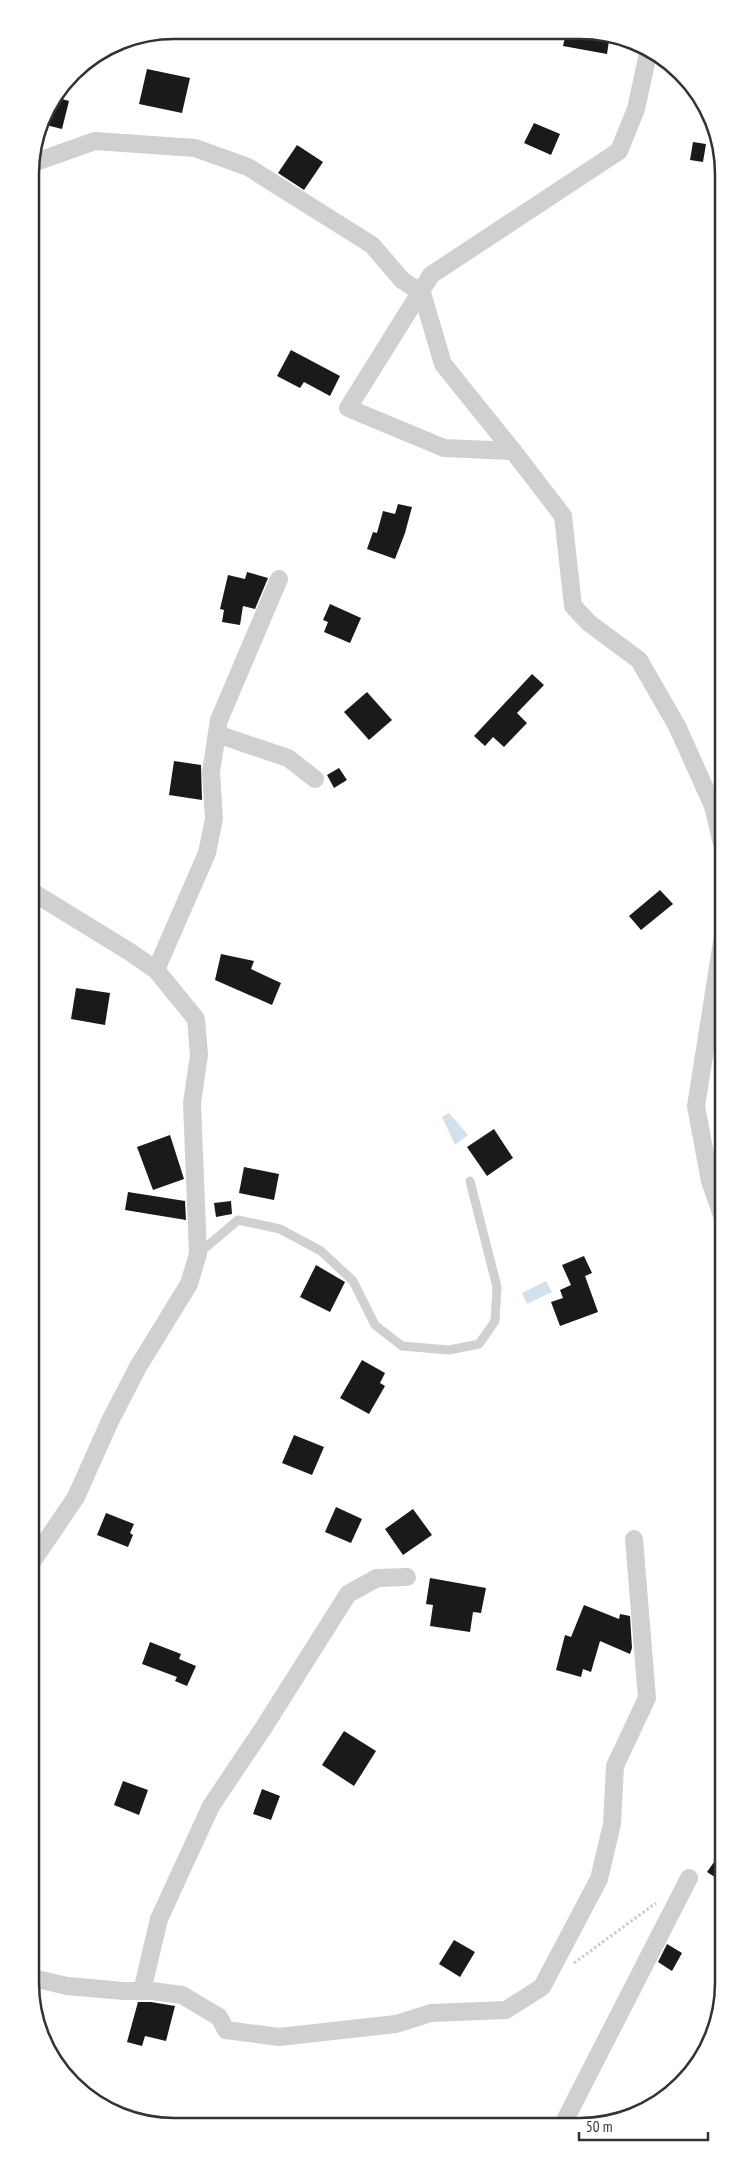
<svg xmlns="http://www.w3.org/2000/svg" width="754" height="2157" viewBox="0 0 754 2157" font-family="'PT Sans Narrow',sans-serif">
	<style>
		.water { fill: #cfe2ee }
		.building { fill: #1a1a1a }
		.lines { fill: none; stroke-linecap: round; stroke-linejoin: round }
		.path { stroke: #cdcdcd; stroke-width: 3; stroke-dasharray: 2.5 2.5; stroke-linecap: butt }
		.service { stroke: #d0d0d0; stroke-width: 9 }
		.minor { stroke: #d0d0d0; stroke-width: 18 }
		.rim { fill: none; stroke: #333; stroke-width: 2.5 }
	</style>
	<rect width="100%" height="100%" fill="#fff"/>
	<g class="water">
		<polygon points="449,1113 468,1135 455,1145 442,1117"/>
		<polygon points="546,1281 552,1292 527,1304 522,1293"/>
	</g>
	<g class="building">
		<polygon points="566,33 608,33 610,34 607,54 563,46"/>
		<polygon points="147,69 190,78 182,113 139,104"/>
		<polygon points="55,97 69,101 62,129 42,124 45,110"/>
		<polygon points="534,123 560,134 551,155 524,143"/>
		<polygon points="693,142 706,144 703,162 690,160"/>
		<polygon points="297,145 323,162 304,190 278,173"/>
		<polygon points="291,350 340,376 330,396 304,382 300,388 277,376"/>
		<polygon points="398,504 412,507 405,533 395,559 367,549 373,532 377,533 383,511 395,514"/>
		<polygon points="247,572 268,578 255,609 243,606 240,625 222,622 224,610 220,609 228,575 245,579"/>
		<polygon points="330,604 361,618 350,643 324,632 328,622 323,620"/>
		<polygon points="532,674 544,685 517,713 527,723 504,747 493,737 485,746 474,736"/>
		<polygon points="367,692 392,720 369,740 344,712"/>
		<polygon points="174,761 201,765 202,800 169,795"/>
		<polygon points="339,768 347,780 334,788 327,775"/>
		<polygon points="660,890 673,904 641,930 629,916"/>
		<polygon points="221,954 254,961 251,969 281,983 272,1005 215,980"/>
		<polygon points="76,988 110,993 105,1025 71,1019"/>
		<polygon points="494,1129 513,1158 487,1176 467,1147"/>
		<polygon points="170,1135 184,1179 153,1190 137,1147"/>
		<polygon points="244,1167 279,1174 274,1200 239,1193"/>
		<polygon points="128,1192 185,1201 186,1220 125,1210"/>
		<polygon points="231,1201 232,1214 216,1217 214,1203"/>
		<polygon points="584,1256 592,1273 585,1276 598,1312 560,1326 551,1302 563,1298 560,1290 571,1285 562,1265"/>
		<polygon points="316,1265 345,1282 330,1312 300,1297"/>
		<polygon points="362,1360 385,1373 380,1383 385,1386 369,1414 340,1398"/>
		<polygon points="294,1435 324,1447 312,1475 282,1463"/>
		<polygon points="336,1507 362,1519 351,1543 325,1532"/>
		<polygon points="413,1509 432,1535 403,1555 385,1529"/>
		<polygon points="106,1513 134,1524 130,1533 133,1535 128,1547 97,1535"/>
		<polygon points="430,1578 486,1588 481,1613 473,1612 470,1632 430,1626 433,1605 426,1604"/>
		<polygon points="584,1605 619,1619 620,1614 630,1616 632,1648 630,1654 600,1641 591,1672 583,1669 581,1677 556,1670 565,1635 571,1637"/>
		<polygon points="150,1642 181,1654 179,1659 196,1666 187,1686 175,1681 177,1677 142,1664"/>
		<polygon points="344,1731 376,1751 354,1786 322,1765"/>
		<polygon points="123,1781 148,1790 139,1815 114,1805"/>
		<polygon points="262,1789 280,1796 271,1820 253,1814"/>
		<polygon points="724,1848 724,1883 707,1872"/>
		<polygon points="454,1940 475,1952 460,1977 439,1964"/>
		<polygon points="667,1944 682,1953 672,1971 658,1962"/>
		<polygon points="138,2002 151,2002 175,2006 166,2041 145,2036 142,2046 127,2042"/>
	</g>
	<g class="lines">
		<polyline class="path" points="574,1963 656,1903"/>
		<polyline class="service" points="198,1254 238,1220 280,1229 321,1251 353,1281 375,1325 402,1346 449,1350 479,1344 495,1321 497,1287 470,1181"/>
		<g class="minor">
			<polyline points="30,164 95,141 195,148 248,167 372,245 402,280 422,293 443,364 513,451 563,516 573,606 589,623 639,660 677,726 713,806 722,844"/>
			<polyline points="513,451 444,448 348,408 431,275 619,151 636,109 648,54"/>
			<polyline points="217,734 288,758 315,779"/>
			<polyline points="31,889 34,893 130,952 156,970 196,1019 199,1055 192,1103 198,1254 189,1284 138,1367 110,1421 76,1497 32,1562"/>
			<polyline points="722,942 696,1106 710,1181 723,1218"/>
			<polyline points="156,970 207,853 214,819 211,772 219,720 279,579"/>
			<polyline points="33,1978 67,1986 124,1991 152,1991 182,1995 219,2017 226,2030 279,2037 396,2024 431,2013 506,2010 542,1987 599,1879 612,1824 615,1766 647,1698 634,1539"/>
			<polyline points="142,1991 159,1919 211,1806 264,1727 348,1594 377,1578 407,1577"/>
			<polyline points="563,2124 689,1878"/>
		</g>
	</g>
	<path d="M0 0H754V2157H0ZM174 39H580A135 135 0 0 1 715 174V1983A135 135 0 0 1 580 2118H174A135 135 0 0 1 39 1983V174A135 135 0 0 1 174 39Z" fill="#fff" fill-rule="evenodd"/>
	<path class="rim" d="M174 39H580A135 135 0 0 1 715 174V1983A135 135 0 0 1 580 2118H174A135 135 0 0 1 39 1983V174A135 135 0 0 1 174 39Z"/>
	<path d="M579 2132v8h129v-8" fill="none" stroke="#333333" stroke-width="2.5"/>
	<text x="586" y="2132" font-size="15" fill="#333333" stroke="#ffffff" stroke-width="4" paint-order="stroke">50 m</text>
</svg>
